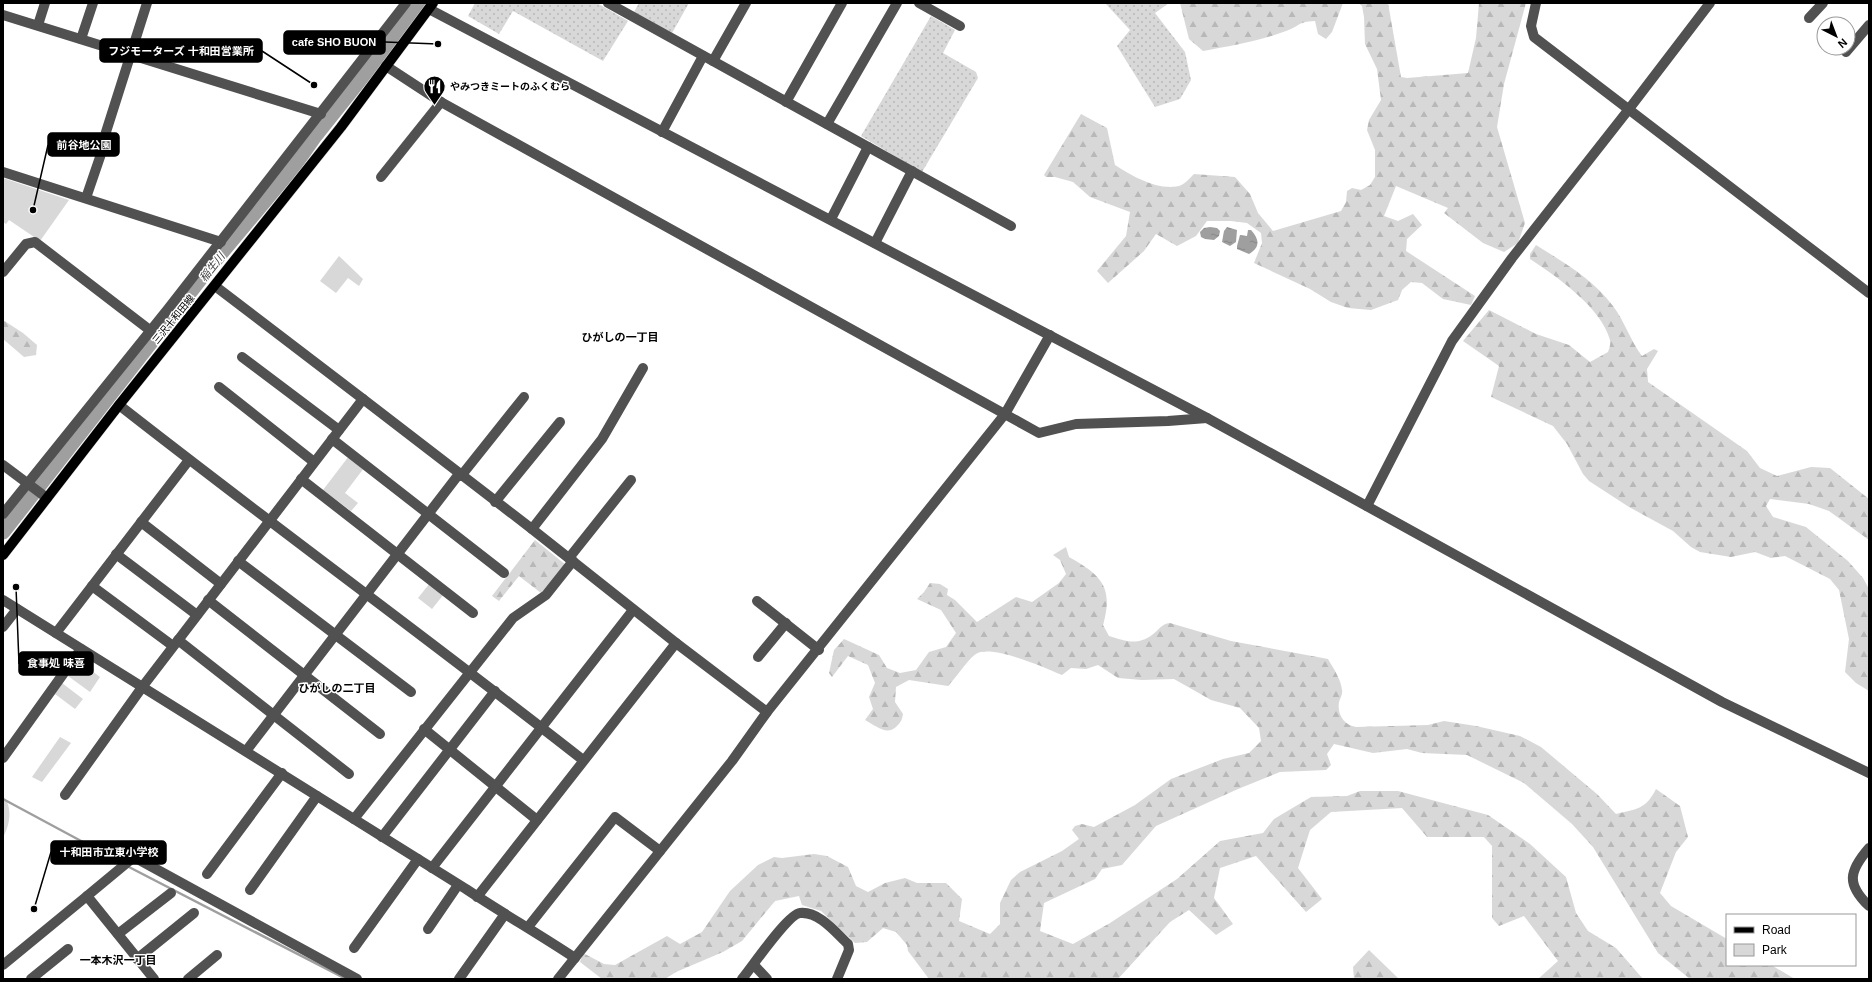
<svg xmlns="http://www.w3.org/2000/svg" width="1872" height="982" viewBox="0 0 1872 982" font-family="Arial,'Noto Sans JP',sans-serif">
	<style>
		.grass { fill: url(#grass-dots) }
		.forest { fill: url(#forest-firs) }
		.green { fill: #d8d8d8 }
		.water { fill: url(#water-ripples) }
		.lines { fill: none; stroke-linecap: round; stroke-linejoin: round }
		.stream { stroke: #9f9f9f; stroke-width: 2.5 }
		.river { stroke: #9f9f9f; stroke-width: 15 }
		.major-casing { stroke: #dbdbdb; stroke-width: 11 }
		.minor { stroke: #515151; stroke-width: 10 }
		.major { stroke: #000; stroke-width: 10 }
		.labels { text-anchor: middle; stroke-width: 3; stroke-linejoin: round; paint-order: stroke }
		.poi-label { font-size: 10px; font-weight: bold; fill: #000; stroke: #fff; text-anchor: start }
		.street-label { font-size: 10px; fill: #000; stroke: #fff }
		.water-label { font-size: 11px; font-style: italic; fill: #404040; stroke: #fff }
		.neighbourhood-label { font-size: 11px; font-weight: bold; fill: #000; stroke: #fff }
		.leader { fill: none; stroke: #000; stroke-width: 1.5 }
		.callout-dot { fill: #000; stroke: #fff; stroke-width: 1.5 }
		.callout { fill: #000; stroke: #000; stroke-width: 1.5 }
		.callout-label { font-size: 11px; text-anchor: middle; font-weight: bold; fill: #fff }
	</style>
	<defs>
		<pattern id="grass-dots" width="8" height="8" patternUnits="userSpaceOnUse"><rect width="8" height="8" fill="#d8d8d8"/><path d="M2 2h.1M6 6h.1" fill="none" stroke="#b8b8b8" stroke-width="1.8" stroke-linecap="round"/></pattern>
		<pattern id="forest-firs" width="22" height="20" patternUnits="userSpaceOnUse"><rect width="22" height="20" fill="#d8d8d8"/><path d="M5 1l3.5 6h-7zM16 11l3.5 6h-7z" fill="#b8b8b8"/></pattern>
		<pattern id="water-ripples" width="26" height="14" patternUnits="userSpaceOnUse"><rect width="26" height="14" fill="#9f9f9f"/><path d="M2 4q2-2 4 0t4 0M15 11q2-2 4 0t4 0" fill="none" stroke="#878787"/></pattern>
	</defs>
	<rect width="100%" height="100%" fill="#fff"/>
	<g class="grass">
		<polygon points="475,3 597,3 628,21 603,61 513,11 499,34 468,16"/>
		<polygon points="639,3 689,3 672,33 634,12"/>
		<polygon points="1105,3 1169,3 1155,13 1185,52 1191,80 1180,99 1155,107 1117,46 1130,30"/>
		<polygon points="931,16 955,30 943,53 976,72 978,78 922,172 861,136"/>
	</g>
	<g class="forest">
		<path d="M1180,3H1343L1332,32L1326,39L1318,34L1315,21C1297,22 1300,26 1286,31C1260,41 1230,46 1203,51L1189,39Z"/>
		<path d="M1358,3H1388L1401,77L1407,78L1468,73L1476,38L1479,3H1526L1504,84L1497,127L1525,223L1518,243L1504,252L1483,243L1444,213L1448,208L1396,186L1384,216L1398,221L1413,214L1422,225L1407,239L1406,251L1475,296L1471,305L1443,299L1422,283L1411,282L1402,290L1398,300L1371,310L1348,308L1331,302L1310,289L1254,263L1262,243L1261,233L1247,223L1231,221H1207L1196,236L1177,246L1156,234L1144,251L1108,283L1097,271L1126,236L1130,212L1090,197L1073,182L1055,177H1046L1044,175L1081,114L1107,128L1115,165C1132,176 1158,191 1179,186C1184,185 1190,178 1194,174L1235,177L1250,194L1258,213L1273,231L1341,211L1346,202L1347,191L1352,188L1361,190L1370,185L1375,177V150L1367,130L1369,120L1381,100L1377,69L1365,44L1364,17L1362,6Z"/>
		<path d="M1536,245C1563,262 1593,279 1613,306C1625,322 1630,340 1642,356L1654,349L1658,351L1647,369L1648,382L1747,451L1760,468L1777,476L1811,467L1830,468L1869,499V540L1829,511L1809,504L1770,499L1766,506L1773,517L1806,527L1848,561L1863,578L1869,589V691L1856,683L1845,672L1849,639L1839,590L1830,579L1785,556L1771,558L1755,552L1731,557L1700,552L1691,547L1673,531L1629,507L1589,481L1583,474L1567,444L1553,426L1491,397L1499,366L1463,341L1489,310L1536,334L1569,345L1590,362L1608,352C1609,349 1611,344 1610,340C1601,307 1557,277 1530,259V254Z"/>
		<polygon points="3,320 23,333 37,345 36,355 24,357 3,339"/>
		<polygon points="535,540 566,565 541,593 519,576 499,601 492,596"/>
		<path d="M1066,547L1069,557C1101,575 1114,587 1103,625L1109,636C1125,641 1137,646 1152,635C1159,630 1161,624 1170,623L1231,641L1328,659C1333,668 1341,679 1342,690C1343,694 1340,698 1339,702C1337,715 1344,725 1356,727L1428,725L1444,721L1476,726L1520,736L1541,747L1597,794L1616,814C1637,809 1646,809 1656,789L1680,806L1688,837L1676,852L1660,893L1671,906L1727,939V965H1771L1795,979H1690L1658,953L1593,847L1572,824L1524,783L1467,755L1422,753L1407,749L1373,753L1334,744L1327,754L1331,765L1326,770L1280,772L1238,789L1156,826L1122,865L1102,869L1095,879L1044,903L1040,931L1073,944L1110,923L1177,879L1220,841L1263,833L1274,819L1311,797L1347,796L1360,791H1398L1488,815L1530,844L1566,877L1576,913L1588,931L1616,948L1643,979H1538L1558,961L1524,916L1499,926L1492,918V846L1484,837H1427L1402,808L1331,812L1310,830L1298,868L1322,899L1306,912L1256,856L1220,868L1214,898L1233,924L1216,935L1189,910L1170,922L1118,979H929L908,951L907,945L896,932L883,928L867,942L855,943L821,911L802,905L799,896L775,901L742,941L723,952L676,972L665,979H602L580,962L583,953L604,964L615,965L667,936L680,944L702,932L730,891L758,865L774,857L782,858L814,854L827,856L848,867L856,886L868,892L885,883L905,878L917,883H946L962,899L959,921L990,934L1000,924V903L1011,880L1020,872L1062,851L1079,839L1072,830L1075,826L1082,824L1094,827L1135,805L1171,779L1223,759L1249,753L1261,741L1259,728L1240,708L1211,700L1174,679L1142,680L1118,678L1098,665L1086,669L1071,668L1062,675C1045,668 992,644 976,654C968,659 956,678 948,686L909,680L896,687L895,702L903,714C902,720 901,722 896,727C886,736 875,725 865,720L873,709L869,697L875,683L868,665L848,656L832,677L829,673L834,650L844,639L879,655L887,668L900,673L916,670L929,652L946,647L956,633L941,610L917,599L924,592L930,583L940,584L948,589L947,595L955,600L977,622L1016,597L1032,602L1059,583L1066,574L1060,560L1053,555Z"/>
		<polygon points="1369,950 1399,979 1354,979 1353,967"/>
	</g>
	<g class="green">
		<polygon points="3,178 69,200 40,241 9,220 6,224 3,222"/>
		<polygon points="339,256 363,279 359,286 348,278 336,293 320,281"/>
		<polygon points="349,456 364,468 345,493 358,503 351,511 323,490"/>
		<polygon points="430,583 444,594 432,609 418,598"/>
		<polygon points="82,656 91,663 88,668 100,677 90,692 68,676"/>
		<polygon points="62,683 83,699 75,709 55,694"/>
		<polygon points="60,737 71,743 42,782 32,777"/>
		<path d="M3,796C13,807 10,825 3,837Z"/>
	</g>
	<g class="water">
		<polygon points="1210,227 1217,228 1220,231 1219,236 1214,240 1205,239 1201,237 1200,232 1204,228"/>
		<polygon points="1227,227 1237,230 1236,242 1230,246 1222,242 1224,231"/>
		<path d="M1248,230H1251C1259,239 1261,247 1249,254L1237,249V246L1240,235L1247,236Z"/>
	</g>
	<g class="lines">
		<g class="stream">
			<polyline points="3,799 122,863"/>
			<polyline points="127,866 346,979"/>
		</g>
		<polyline class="river" points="3,532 212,264 294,166 315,136 421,3"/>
		<defs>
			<polyline id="major" points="3,555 119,405 341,127 433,3"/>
		</defs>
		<use href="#major" class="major-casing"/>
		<g class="minor">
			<polyline points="608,3 1011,226"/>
			<polyline points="919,3 960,26"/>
			<polyline points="1536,3 1531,26 1534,37 1869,293"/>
			<polyline points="429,9 1207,418 1722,702 1869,773"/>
			<polyline points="3,15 321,114"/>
			<polyline points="1809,18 1823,3"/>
			<polyline points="38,25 45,3"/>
			<polyline points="81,39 93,3"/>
			<polyline points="1846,52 1869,25"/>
			<polyline points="713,61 746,3"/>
			<polyline points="386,66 441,102 1039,433 1076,424 1168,421 1207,418"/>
			<polyline points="786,102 842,3"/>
			<polyline points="827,124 897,3"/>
			<polyline points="662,132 703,56"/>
			<polyline points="3,172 221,242"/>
			<polyline points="381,177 441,102"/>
			<polyline points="86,198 100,157 106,132 147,3"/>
			<polyline points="831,219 868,147"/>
			<polyline points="875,243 912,171"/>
			<polyline points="3,272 26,244 35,242 151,331"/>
			<polyline points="215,286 363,399 532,529 676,643 767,712"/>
			<polyline points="242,357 339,430"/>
			<polyline points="219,387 314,462"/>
			<path d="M119,405C272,525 430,640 583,760"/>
			<polyline points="332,439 504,573"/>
			<polyline points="3,465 47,498"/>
			<polyline points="461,476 524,397"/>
			<polyline points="301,479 473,613"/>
			<polyline points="495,502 560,422"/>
			<polyline points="1367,506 1452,341 1512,258 1629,109 1710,3"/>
			<polyline points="3,514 168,309 406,3"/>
			<polyline points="141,522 221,584"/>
			<polyline points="532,529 602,439 643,368"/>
			<polyline points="116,554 197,615"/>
			<polyline points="569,558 631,480"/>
			<polyline points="238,561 411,692"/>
			<polyline points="92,586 173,646"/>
			<path d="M3,600C157,697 312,792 466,889C502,913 539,934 575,958"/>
			<polyline points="208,600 380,734"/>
			<polyline points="757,601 819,650"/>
			<polyline points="3,627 17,609"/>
			<polyline points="56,633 189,460"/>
			<polyline points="178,640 349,774"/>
			<polyline points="758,657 786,623"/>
			<polyline points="424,729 537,820"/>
			<polyline points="246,751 459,474"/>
			<polyline points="3,758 81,649"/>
			<polyline points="65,795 143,686 363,399"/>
			<polyline points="354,819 513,618 546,595 573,561"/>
			<polyline points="382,837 495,691"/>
			<path d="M1869,848C1849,871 1846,884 1869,906"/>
			<polyline points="432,868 633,610"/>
			<polyline points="207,874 282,773"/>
			<polyline points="250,890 317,796"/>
			<polyline points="87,896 134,857 357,979"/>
			<polyline points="477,897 676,643"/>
			<polyline points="528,927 615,817 660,851"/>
			<polyline points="428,929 458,885"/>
			<polyline points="118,934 171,893"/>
			<polyline points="354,948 418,859"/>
			<polyline points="137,959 194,913"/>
			<polyline points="3,965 87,896 154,979"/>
			<polyline points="754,965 767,979"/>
			<polyline points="31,979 68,949"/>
			<polyline points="188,979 217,955"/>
			<polyline points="459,979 505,914"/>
			<polyline points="558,979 732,761 767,712 1005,414 1050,335"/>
			<path d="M742,979C752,967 788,914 800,913C819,911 836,933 848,944L849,950L837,979"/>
		</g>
		<use href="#major" class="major"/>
	</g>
	<defs>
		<symbol id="restaurant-pin" viewBox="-11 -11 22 30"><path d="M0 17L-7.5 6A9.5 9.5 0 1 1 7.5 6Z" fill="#000" stroke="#fff"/><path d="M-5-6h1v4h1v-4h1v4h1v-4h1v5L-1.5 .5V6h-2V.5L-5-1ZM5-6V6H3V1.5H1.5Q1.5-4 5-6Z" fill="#fff"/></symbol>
	</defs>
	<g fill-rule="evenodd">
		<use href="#restaurant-pin" x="422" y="74" width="25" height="34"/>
	</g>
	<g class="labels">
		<g class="poi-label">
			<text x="450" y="90">やみつきミートのふくむら</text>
		</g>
		<g class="street-label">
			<text transform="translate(173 319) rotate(-51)" y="4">三沢十和田線</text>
		</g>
		<g class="water-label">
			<text transform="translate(212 267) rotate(-52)" y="4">稲生川</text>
		</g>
		<g class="neighbourhood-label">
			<text x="620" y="341">ひがしの一丁目</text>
			<text x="337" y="692">ひがしの二丁目</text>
			<text x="118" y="964">一本木沢一丁目</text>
		</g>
	</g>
	<path class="leader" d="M438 44L385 42M314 85L262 51M33 210L48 145M16 587L19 664M34 909L51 852"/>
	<g class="callout-dot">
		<circle cx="438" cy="44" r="4"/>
		<circle cx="314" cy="85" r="4"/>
		<circle cx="33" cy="210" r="4"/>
		<circle cx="16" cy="587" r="4"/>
		<circle cx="34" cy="909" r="4"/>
	</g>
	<g class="callout">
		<rect x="284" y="31" width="101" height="23" rx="4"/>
		<rect x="100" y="39" width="162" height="23" rx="4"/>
		<rect x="48" y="133" width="71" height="23" rx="4"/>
		<rect x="19" y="652" width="74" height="23" rx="4"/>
		<rect x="51" y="841" width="115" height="23" rx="4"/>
	</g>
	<g class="callout-label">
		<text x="334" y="46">cafe SHO BUON</text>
		<text x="181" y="55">フジモーターズ 十和田営業所</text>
		<text x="84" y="149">前谷地公園</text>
		<text x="56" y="667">食事処 味喜</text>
		<text x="109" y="856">十和田市立東小学校</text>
	</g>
	<rect width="1872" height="982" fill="none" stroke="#000000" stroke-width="8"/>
	<rect x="1726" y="914" width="130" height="52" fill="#ffffff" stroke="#999999"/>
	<rect x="1734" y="927" width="20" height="6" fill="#000000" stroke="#999999"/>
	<text x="1762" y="934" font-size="12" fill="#000000">Road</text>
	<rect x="1734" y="944" width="20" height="12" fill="#d8d8d8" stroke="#999999"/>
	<text x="1762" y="954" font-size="12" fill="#000000">Park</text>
	<g transform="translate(1836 36) rotate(138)"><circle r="19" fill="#ffffff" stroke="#999999"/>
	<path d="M0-3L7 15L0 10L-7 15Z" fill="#000000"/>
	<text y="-6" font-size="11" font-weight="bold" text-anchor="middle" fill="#000000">N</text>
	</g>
</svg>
